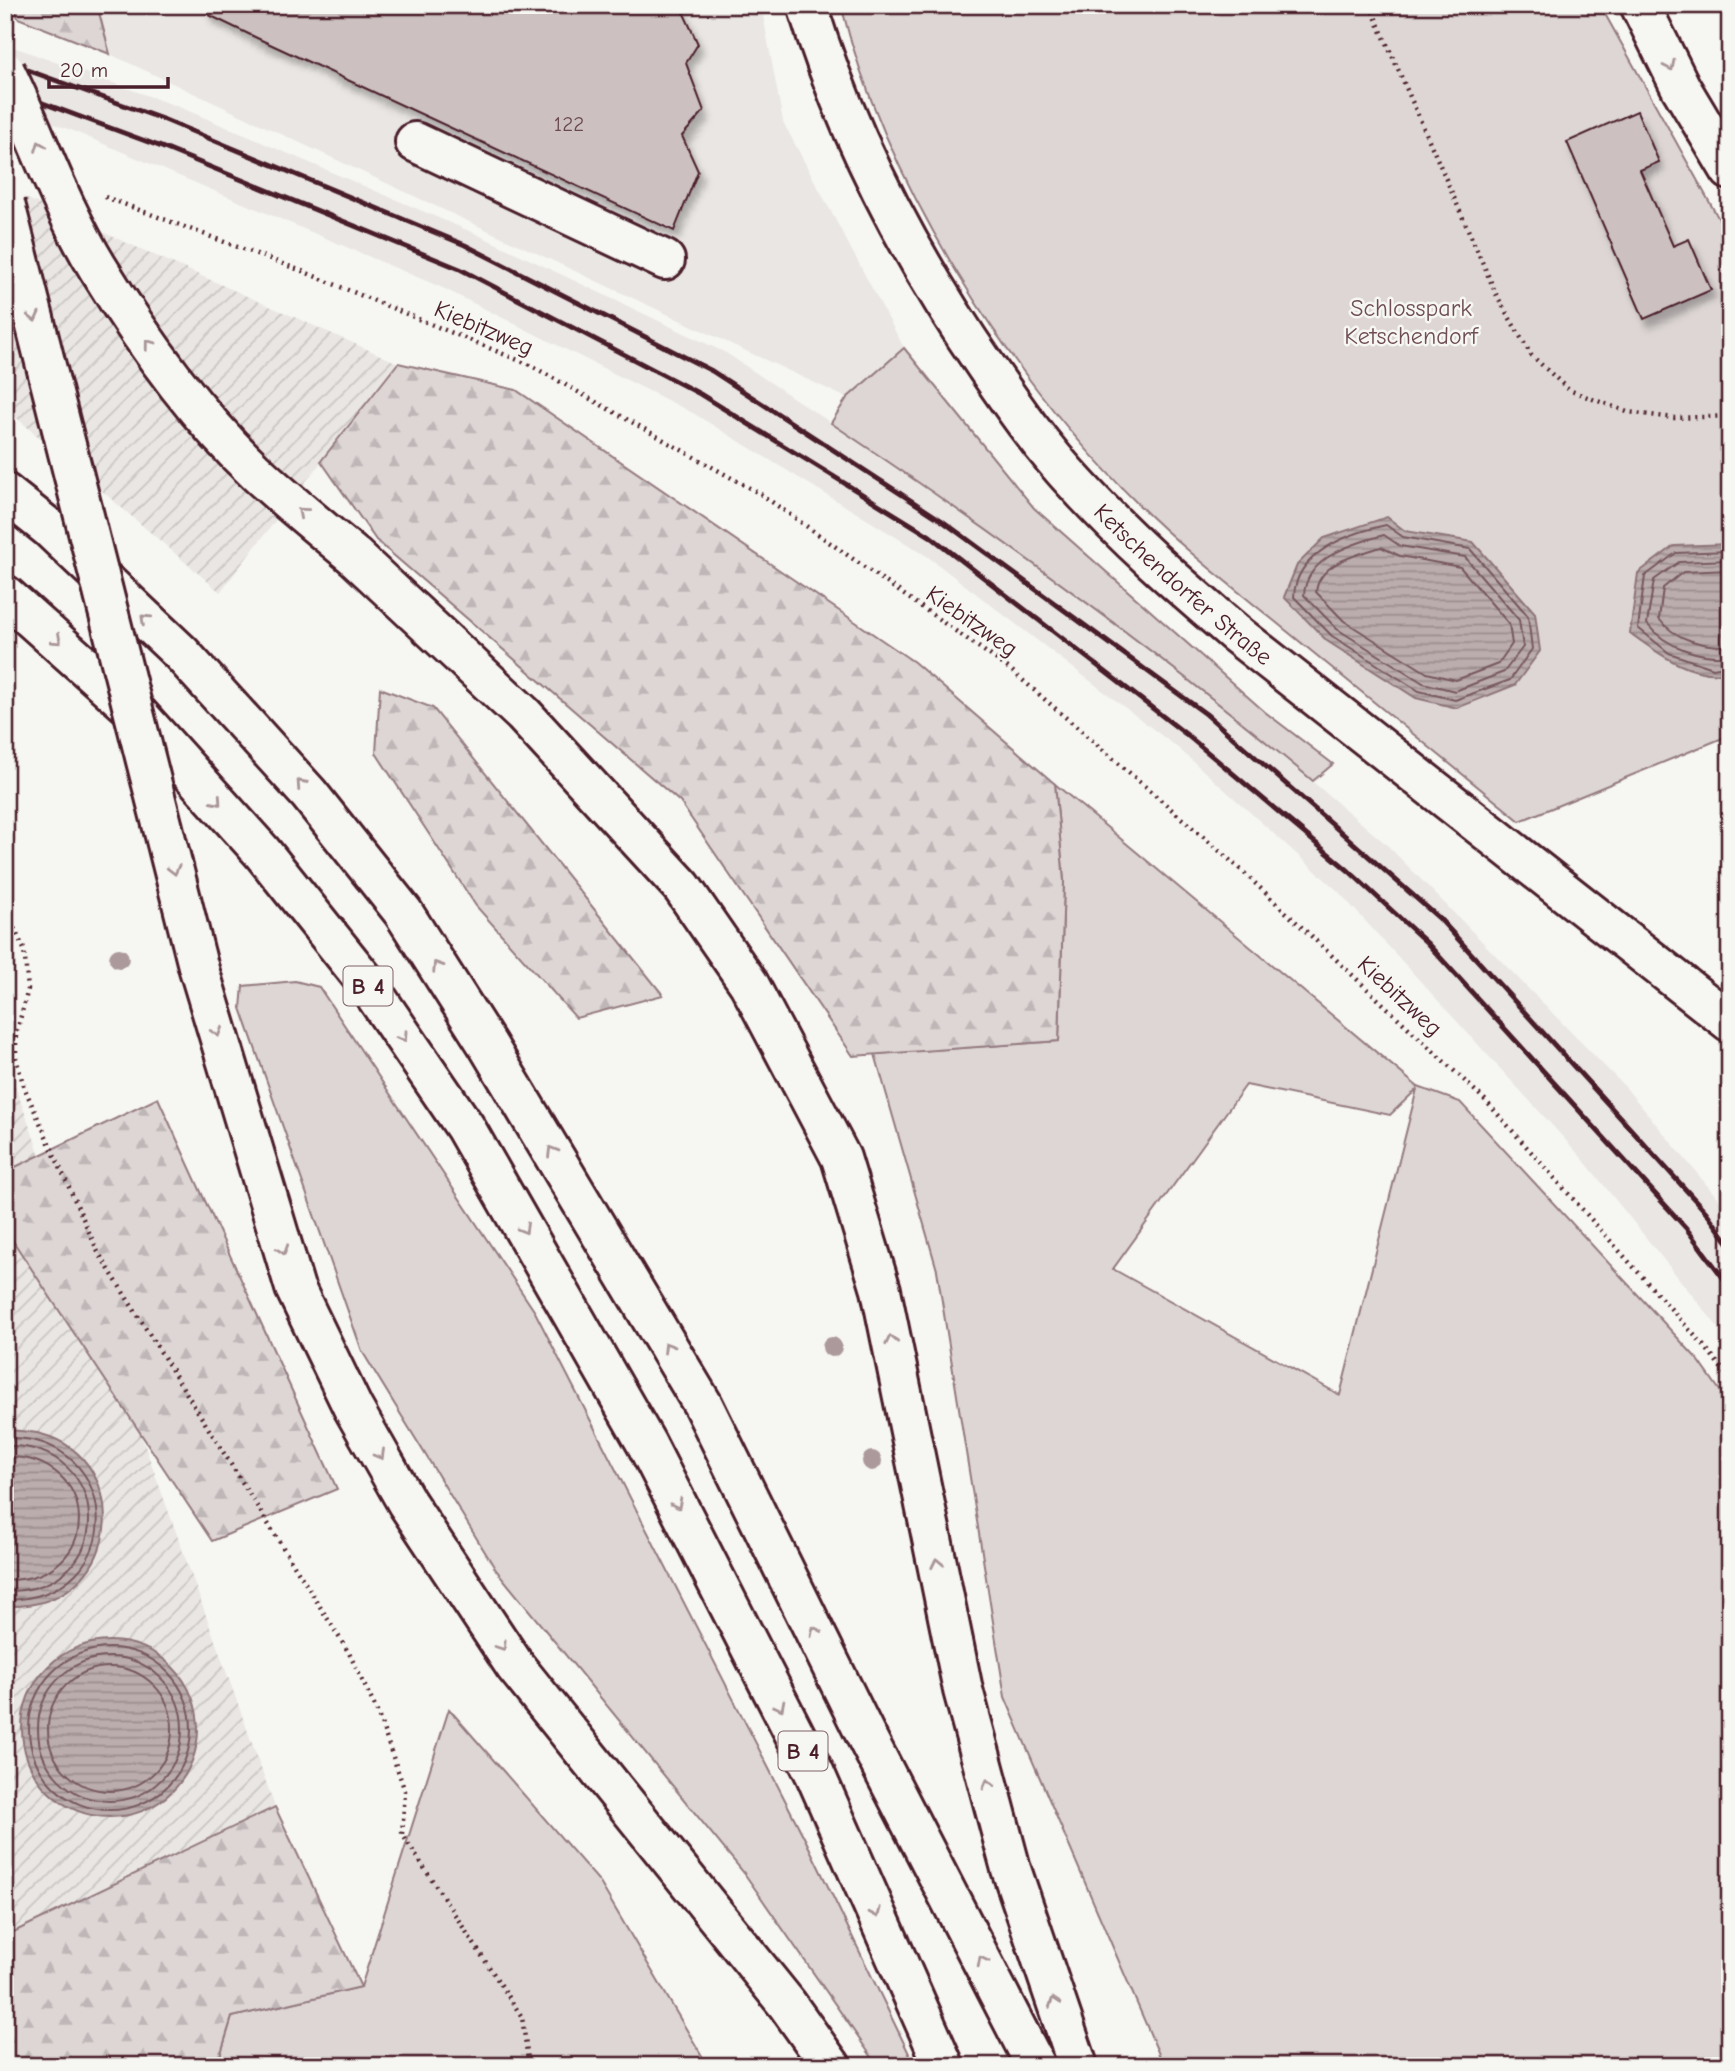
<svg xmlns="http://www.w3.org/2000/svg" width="1735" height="2071" viewBox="0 0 1735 2071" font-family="'Comic Neue',sans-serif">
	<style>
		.built { fill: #e9e6e3 }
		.industrial { fill: url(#industrial-furrows) }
		.green { fill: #ddd6d5; stroke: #947a80; stroke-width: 2; fill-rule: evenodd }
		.forest { fill: url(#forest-firs); stroke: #947a80; stroke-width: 2 }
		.water { fill: url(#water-rules); stroke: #8e747a; stroke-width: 2 }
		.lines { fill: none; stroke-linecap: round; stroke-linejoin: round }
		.shore { stroke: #77585f; stroke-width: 2 }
		.building { fill: #ccc1c0; stroke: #4a1f2b; stroke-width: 2; filter: url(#shadow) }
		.minor-casing { stroke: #4a1f2b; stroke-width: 44 }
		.highway-casing { stroke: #4a1f2b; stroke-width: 44 }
		.path { stroke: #4a1f2b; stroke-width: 4.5; stroke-dasharray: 2 5; stroke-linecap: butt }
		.minor { stroke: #f6f6f2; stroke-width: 38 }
		.highway { stroke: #f6f6f2; stroke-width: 38 }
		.rail { stroke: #4a1f2b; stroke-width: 5 }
		.highway-bridge-casing { stroke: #4a1f2b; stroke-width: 44; stroke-linecap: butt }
		.highway-bridge { stroke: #f6f6f2; stroke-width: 38 }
		.tree { fill: #ac999c }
		.oneway { stroke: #a99598 }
		.labels { text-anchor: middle; stroke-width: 5; stroke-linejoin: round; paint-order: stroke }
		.number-label { font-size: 21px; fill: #6a4850 }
		.shield { fill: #f6f6f2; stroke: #7e6067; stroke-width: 2 }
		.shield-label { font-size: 23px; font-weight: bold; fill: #4a1f2b }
		.park-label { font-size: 24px; fill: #6f4d56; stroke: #f6f6f2 }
		.street-label { font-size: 24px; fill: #4a1f2b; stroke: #f6f6f2 }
	</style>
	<defs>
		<pattern id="industrial-furrows" width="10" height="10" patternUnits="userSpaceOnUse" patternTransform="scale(1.75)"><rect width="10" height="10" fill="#e9e6e3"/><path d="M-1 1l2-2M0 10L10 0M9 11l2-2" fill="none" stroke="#c9c5c3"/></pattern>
		<pattern id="forest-firs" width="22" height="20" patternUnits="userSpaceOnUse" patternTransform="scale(1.75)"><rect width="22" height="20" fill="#ddd6d5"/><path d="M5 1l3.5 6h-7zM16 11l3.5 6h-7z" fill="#bfb7b7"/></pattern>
		<pattern id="water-rules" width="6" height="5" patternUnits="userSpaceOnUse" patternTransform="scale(1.75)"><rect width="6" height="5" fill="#bbadae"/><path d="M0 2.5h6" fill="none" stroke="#9a8c8e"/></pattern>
		<filter id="shadow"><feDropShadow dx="4.5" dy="8" stdDeviation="3.5" flood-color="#0004"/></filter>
	</defs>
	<rect width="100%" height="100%" fill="#f6f6f2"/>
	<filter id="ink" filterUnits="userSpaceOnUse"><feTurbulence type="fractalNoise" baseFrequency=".0143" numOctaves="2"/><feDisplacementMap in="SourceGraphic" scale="14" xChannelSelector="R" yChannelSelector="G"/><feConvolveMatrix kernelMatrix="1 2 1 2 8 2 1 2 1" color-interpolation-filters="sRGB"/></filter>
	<g filter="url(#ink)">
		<g class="built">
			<polygon points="97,5 761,5 783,122 904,348 847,398 110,54"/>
			<polygon points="5,44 179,107 476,234 726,353 966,513 1221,704 1387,845 1625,1087 1730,1213 1730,1342 1582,1158 1337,890 1178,748 927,556 693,413 443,288 71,130 5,107"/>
		</g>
		<g class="industrial">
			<polygon points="5,189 398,363 220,592 5,408"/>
			<polygon points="5,1058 275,1807 5,1936"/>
		</g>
		<g class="green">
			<path d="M841,5H1600L1730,239V735L1520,821C1443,758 1365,695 1288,632C1238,591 1185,551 1139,505C1008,376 886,184 841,5Z"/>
			<path d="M904,348L1034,508L1265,712L1333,764L1313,781C1160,652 998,535 831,423L847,398Z"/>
			<path d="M1055,784L1418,1087L1460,1102L1699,1361L1730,1405V2066H1164L1005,1697L937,1270L875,1054L1059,1041L1064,881ZM1246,1085L1390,1115L1417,1089L1340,1395L1113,1269Z"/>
			<polygon points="295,981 319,987 535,1312 806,1841 915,2066 878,2066 744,1873 496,1570 362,1351 241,1008 243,986"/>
			<polygon points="449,1709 599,1881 708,2066 217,2066 232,2017 361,1987"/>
		</g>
		<g class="forest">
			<polygon points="14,5 97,5 110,54 18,18"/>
			<polygon points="398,363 516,390 914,662 1055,784 1064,881 1059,1041 853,1056 680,802 376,540 321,461"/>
			<polygon points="380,688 433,708 663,995 576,1018 476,906 376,753"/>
			<polygon points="158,1098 337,1489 212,1541 5,1229 5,1172"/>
			<polygon points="275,1807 361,1987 232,2017 217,2066 5,2066 5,1936"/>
		</g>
		<g class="water">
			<polygon points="1387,517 1405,531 1473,542 1535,613 1540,651 1515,685 1457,708 1416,698 1327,641 1284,597 1297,565 1324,538"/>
			<path d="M1730,544V672C1693,680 1659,654 1630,633L1638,573L1674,546Z"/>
			<path d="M9,1430C19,1431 32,1431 41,1434C138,1460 123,1612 5,1606V1431Z"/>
			<circle cx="110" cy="1729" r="88"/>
		</g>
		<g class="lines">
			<g class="shore">
				<path d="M1386,525L1403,537L1470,549L1528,616L1532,649L1510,680L1455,700L1419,691L1332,636L1294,597C1295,552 1350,533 1386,525Z"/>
				<path d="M1384,535L1400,546L1465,557L1519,620L1523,647L1504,672L1455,691L1423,683L1337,629L1304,595C1306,557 1354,543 1384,535Z"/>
				<path d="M1381,547L1400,556L1460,567L1509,624L1512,644L1498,664L1456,680L1427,673L1344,621L1316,592C1319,562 1357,555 1381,547Z"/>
				<polyline points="1730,551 1676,553 1645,576 1638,628 1669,653 1713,668 1730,665"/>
				<path d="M1730,560L1679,562L1654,580L1647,624C1666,648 1701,658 1730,656"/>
				<path d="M1730,570L1683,572L1663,588L1659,619C1675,640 1705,647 1730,646"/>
				<path d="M5,1438C123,1433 134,1599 5,1600"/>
				<path d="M5,1446C113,1442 121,1592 5,1591"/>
				<path d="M5,1457C100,1454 107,1581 5,1580"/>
				<circle cx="110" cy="1729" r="81"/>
				<circle cx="110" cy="1729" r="72"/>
				<circle cx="110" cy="1729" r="62"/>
			</g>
		</g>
		<g class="building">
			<polygon points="206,5 680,5 698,44 686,63 704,111 682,136 698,171 674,231 259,39 209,15"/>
			<polygon points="1637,111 1659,162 1640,170 1673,246 1689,239 1711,290 1644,319 1567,142"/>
		</g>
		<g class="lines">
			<defs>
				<g id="minor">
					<path id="s1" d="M807,5C847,137 909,255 987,368C1015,409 1043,449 1077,485C1126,539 1180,586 1235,633L1730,1022"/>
					<polyline points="1640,5 1681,88 1730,170"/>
					<polyline points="415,142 665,260"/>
				</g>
				<g id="highway">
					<polyline points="5,493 49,528 181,653 309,794 403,912 487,1044 703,1405 866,1736 1036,2066"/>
					<polyline points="354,556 523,714 682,887 749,984 841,1158 881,1290 963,1690 1011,1869 1078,2066"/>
					<polyline points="5,595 136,712 262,852 366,982 465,1127 646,1443 815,1774 944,2066"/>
					<polyline points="198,966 295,1288 353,1408 407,1503 515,1666 787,2004 831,2066"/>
				</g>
			</defs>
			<use href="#minor" class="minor-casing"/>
			<use href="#highway" class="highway-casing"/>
			<g class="path">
				<polyline points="1370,5 1497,296 1531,355 1569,390 1627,412 1674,418 1730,416"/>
				<polyline points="105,197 307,273 530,365 762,495 1011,670 1239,868 1485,1100 1711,1354 1730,1380"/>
				<polyline points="5,909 24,949 28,989 16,1035 16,1058 24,1087 98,1252 349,1653 376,1709 405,1791 402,1834 522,2017 529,2066"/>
			</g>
			<use href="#minor" class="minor"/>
			<use href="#highway" class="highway"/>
			<g class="rail">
				<polyline points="5,62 165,120 465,245 712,371 941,520 1206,714 1439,918 1706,1212 1730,1245"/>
				<polyline points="5,89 159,146 460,269 700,394 930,536 1187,735 1349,871 1427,943 1686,1228 1730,1287"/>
			</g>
			<defs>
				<g id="highway-bridge">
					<path d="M5,71C37,136 60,206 98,268C142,340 195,415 257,473C288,502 322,529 354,556"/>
					<polyline points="5,204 198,966"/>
				</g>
			</defs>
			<use href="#highway-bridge" class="highway-bridge-casing"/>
			<use href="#highway-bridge" class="highway-bridge"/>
		</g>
		<g class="tree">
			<circle cx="119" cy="958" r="10"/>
			<circle cx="832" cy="1347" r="10"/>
			<circle cx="872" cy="1461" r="10"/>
		</g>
		<defs><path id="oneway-chevron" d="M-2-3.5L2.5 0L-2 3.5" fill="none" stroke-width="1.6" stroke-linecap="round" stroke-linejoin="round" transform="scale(1.75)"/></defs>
		<g class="oneway">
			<use href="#oneway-chevron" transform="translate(1670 66) rotate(64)"/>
			<use href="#oneway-chevron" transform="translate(40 146) rotate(-111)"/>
			<use href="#oneway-chevron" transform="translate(34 317) rotate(76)"/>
			<use href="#oneway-chevron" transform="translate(149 344) rotate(-127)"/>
			<use href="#oneway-chevron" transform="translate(302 512) rotate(-139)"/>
			<use href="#oneway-chevron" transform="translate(145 619) rotate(-137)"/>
			<use href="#oneway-chevron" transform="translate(57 640) rotate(42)"/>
			<use href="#oneway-chevron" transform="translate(301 784) rotate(-132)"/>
			<use href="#oneway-chevron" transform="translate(217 801) rotate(48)"/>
			<use href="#oneway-chevron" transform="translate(174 870) rotate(76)"/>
			<use href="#oneway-chevron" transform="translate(437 966) rotate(-123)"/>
			<use href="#oneway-chevron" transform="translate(217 1032) rotate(73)"/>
			<use href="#oneway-chevron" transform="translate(403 1037) rotate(55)"/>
			<use href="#oneway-chevron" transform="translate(552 1151) rotate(-121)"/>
			<use href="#oneway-chevron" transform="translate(524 1229) rotate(60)"/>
			<use href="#oneway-chevron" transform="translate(283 1250) rotate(72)"/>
			<use href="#oneway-chevron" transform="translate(891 1340) rotate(-102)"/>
			<use href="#oneway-chevron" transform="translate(668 1347) rotate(-121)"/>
			<use href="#oneway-chevron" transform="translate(380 1455) rotate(60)"/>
			<use href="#oneway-chevron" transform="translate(677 1504) rotate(63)"/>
			<use href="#oneway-chevron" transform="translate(937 1563) rotate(-102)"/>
			<use href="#oneway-chevron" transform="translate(815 1631) rotate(-116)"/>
			<use href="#oneway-chevron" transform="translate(502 1646) rotate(56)"/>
			<use href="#oneway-chevron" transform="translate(780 1706) rotate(63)"/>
			<use href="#oneway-chevron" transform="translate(988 1784) rotate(-105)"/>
			<use href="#oneway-chevron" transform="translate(876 1913) rotate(66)"/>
			<use href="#oneway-chevron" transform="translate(982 1961) rotate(-117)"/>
			<use href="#oneway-chevron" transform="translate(1054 2002) rotate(-109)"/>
		</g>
	</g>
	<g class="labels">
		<g class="number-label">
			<text x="569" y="131">122</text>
		</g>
		<g class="shield">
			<rect x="343.5" y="966.5" width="49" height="39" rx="5"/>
			<rect x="778.5" y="1731.5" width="49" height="39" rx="5"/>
		</g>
		<g class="shield-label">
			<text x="368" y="994">B 4</text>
			<text x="803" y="1759">B 4</text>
		</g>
		<g class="park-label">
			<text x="1411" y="316">Schlosspark<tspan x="1411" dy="28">Ketschendorf</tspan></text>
		</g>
		<g class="street-label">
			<text transform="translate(484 328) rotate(23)" y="8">Kiebitzweg</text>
			<text dy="8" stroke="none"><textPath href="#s1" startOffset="700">Ketschendorfer Straße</textPath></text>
			<text transform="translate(972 621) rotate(35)" y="8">Kiebitzweg</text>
			<text transform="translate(1400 996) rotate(43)" y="8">Kiebitzweg</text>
		</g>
	</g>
	<rect width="1735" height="2071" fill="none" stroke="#f6f6f2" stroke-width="28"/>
	<rect x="14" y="14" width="1707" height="2043" fill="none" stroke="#4a1f2b" stroke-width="2.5" filter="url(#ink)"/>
	<path d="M49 77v10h119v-10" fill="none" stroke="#4a1f2b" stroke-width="3.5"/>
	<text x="60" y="77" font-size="21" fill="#4a1f2b" stroke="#f6f6f2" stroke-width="5" paint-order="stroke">20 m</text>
</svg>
